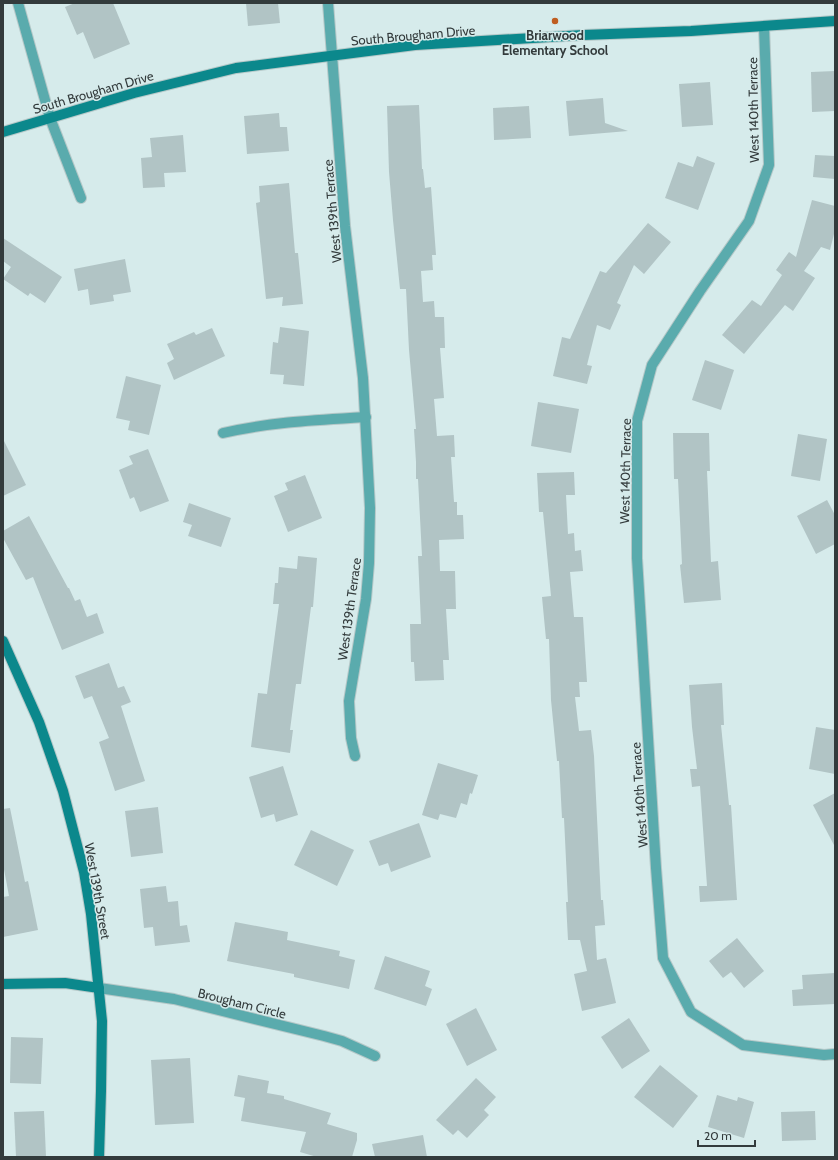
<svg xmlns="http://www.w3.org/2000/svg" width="838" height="1160" viewBox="0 0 838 1160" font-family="Cabin,sans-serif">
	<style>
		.building { fill: #b1c4c5 }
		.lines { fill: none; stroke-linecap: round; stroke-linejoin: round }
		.street-casing { stroke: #b5c8c8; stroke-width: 12 }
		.secondary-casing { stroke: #b5c8c8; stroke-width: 12 }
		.street { stroke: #5aabad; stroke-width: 10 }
		.secondary { stroke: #0b888c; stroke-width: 10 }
		.poi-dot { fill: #bf5d20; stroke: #d6ebeb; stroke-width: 1.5 }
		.labels { text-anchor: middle; stroke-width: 3; stroke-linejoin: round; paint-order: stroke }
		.street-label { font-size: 13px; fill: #333b3c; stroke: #d6ebeb }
		.poi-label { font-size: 13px; font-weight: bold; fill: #333b3c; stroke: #d6ebeb }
	</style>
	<rect width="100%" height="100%" fill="#d6ebeb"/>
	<g class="building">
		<polygon points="75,3 113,3 130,44 94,59 83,32 77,35 65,7"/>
		<polygon points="246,3 278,3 280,23 248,26"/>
		<polygon points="835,71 835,111 812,112 811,72"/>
		<polygon points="710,82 713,125 682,127 679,84"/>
		<polygon points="603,98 605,123 628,131 569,136 566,101"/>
		<polygon points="419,105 422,169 423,169 425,188 431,187 436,255 432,255 433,270 421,271 423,302 434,301 435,317 444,317 445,348 440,348 444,398 434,399 437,436 454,435 455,457 451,457 454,502 457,502 457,515 463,515 464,539 439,540 440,571 455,571 456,609 446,609 449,660 443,660 444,680 415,681 414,662 411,662 410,624 421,624 418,556 422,556 418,479 416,479 416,462 414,429 416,429 409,350 406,289 400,289 393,220 389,172 387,106"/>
		<polygon points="529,106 531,138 494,140 493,108"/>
		<polygon points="279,113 280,127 287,127 289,151 247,154 244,116"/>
		<polygon points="183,135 186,172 164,173 165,187 143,188 141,158 152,157 150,138"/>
		<polygon points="815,155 835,156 835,179 813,177"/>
		<polygon points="697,156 715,163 698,210 665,198 678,162 693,167"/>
		<polygon points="289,183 295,253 298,253 303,304 282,306 283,297 266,299 256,203 260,202 259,186"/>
		<polygon points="812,200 835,206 835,230 830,250 821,247 804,271 815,278 793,311 785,305 744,354 722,335 752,300 761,306 782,275 776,270 789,252 796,257"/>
		<polygon points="648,223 671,242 644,274 634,265 617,303 621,305 610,330 597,325 587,365 592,366 587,384 553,376 562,337 570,339 600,271 606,273"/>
		<polygon points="3,238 62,277 45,303 30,293 28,296 3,279 11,267 3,261"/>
		<polygon points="125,259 131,292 113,295 114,301 90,305 88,289 78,291 74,269"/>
		<polygon points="280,327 309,331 304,386 283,384 284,375 270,374 273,342 278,343"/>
		<polygon points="212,328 225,356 174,380 167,363 174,359 167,344 194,332 196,335"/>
		<polygon points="705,360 734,370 721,410 692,400"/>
		<polygon points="126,376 161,385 149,435 128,430 130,421 116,418"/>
		<polygon points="538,402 579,409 571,453 531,446"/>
		<polygon points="673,433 709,433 710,471 707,471 711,562 718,561 721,600 684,603 680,565 682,564 678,479 674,479"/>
		<polygon points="798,434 827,439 820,481 791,476"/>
		<polygon points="3,439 26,485 3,496"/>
		<polygon points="148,449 169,501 140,512 134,497 130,499 119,470 133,464 129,456"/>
		<polygon points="574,472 575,495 566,495 568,534 574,533 575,551 581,550 583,571 570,572 574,617 583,617 587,682 579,682 580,697 575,697 579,731 591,730 594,756 601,900 603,900 605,925 595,926 597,960 606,958 616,1003 582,1011 574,974 587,971 580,940 568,940 566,902 568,902 564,818 562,818 559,761 557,761 551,700 549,639 546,639 542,597 551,596 543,512 539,512 537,473"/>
		<polygon points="305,475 322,518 288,532 274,496 288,490 285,483"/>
		<polygon points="827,500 835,515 835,544 816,554 797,516"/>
		<polygon points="189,503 231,518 221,547 188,536 192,525 183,522"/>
		<polygon points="29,516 68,588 69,588 75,601 80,599 87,617 97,613 104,633 62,650 33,577 26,580 3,538 3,531"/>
		<polygon points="298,556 317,558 313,607 311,607 301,684 296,684 290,730 293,730 290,753 251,747 258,693 267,694 279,604 273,604 275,583 278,583 279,567 297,569"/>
		<polygon points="109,663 118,688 124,686 131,702 121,706 145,781 115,791 99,742 109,738 92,696 84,699 75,676"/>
		<polygon points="722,683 724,725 721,725 729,805 731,805 737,900 700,902 699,886 707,886 700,786 692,787 690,769 697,769 692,727 689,685"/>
		<polygon points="816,727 835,730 835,774 809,769"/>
		<polygon points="438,763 478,775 472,794 470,793 467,805 461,803 456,818 440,814 438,820 422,815"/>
		<polygon points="283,766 298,815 276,822 274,814 261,818 249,777"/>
		<polygon points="835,793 835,847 813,805"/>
		<polygon points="158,807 163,853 131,857 125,811"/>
		<polygon points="10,808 25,882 28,881 38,930 3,937 3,897 9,896 3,864 3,809"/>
		<polygon points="419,823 431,857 391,872 388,863 379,866 369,841"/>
		<polygon points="311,830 354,850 337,886 294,865"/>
		<polygon points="166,886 168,902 178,901 180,926 187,925 190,942 155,946 153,927 144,928 140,889"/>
		<polygon points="235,922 288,932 287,940 340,951 339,956 355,960 349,989 294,977 294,974 227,961"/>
		<polygon points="737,938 764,971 744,988 731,972 723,978 709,961"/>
		<polygon points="385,956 430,971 425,986 432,989 426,1006 374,989"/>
		<polygon points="835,973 835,1004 793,1006 792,990 803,989 802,975"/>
		<polygon points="476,1008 497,1050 467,1066 446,1024"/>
		<polygon points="629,1018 650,1051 622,1069 601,1037"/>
		<polygon points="11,1037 43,1038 41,1084 10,1083"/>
		<polygon points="190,1058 194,1123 155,1125 151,1060"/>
		<polygon points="660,1065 698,1096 673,1128 634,1097"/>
		<polygon points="238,1075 269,1081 267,1093 284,1096 284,1099 331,1113 327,1124 357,1133 357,1140 352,1157 317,1157 300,1152 306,1132 241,1121 245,1098 234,1096"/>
		<polygon points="476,1078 496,1097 484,1110 489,1115 467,1138 458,1130 453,1135 436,1120"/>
		<polygon points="717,1095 737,1101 738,1097 754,1102 744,1138 708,1127"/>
		<polygon points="44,1111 46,1157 16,1157 14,1112"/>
		<polygon points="815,1111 816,1140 782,1141 781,1112"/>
		<polygon points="423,1135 427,1157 375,1157 372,1144"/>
	</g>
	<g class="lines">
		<defs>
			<g id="street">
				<polyline points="18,3 50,118 81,198"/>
				<polyline points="328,3 345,226 363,378 370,508 369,563 366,599 349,701 351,738 355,756"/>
				<polyline points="764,26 769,165 749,221 700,291 652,365 637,421 637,558 656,868 663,958 691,1012 743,1045 824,1055 835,1054"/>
				<path d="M223,433C271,422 317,420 366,417"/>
				<polyline points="99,988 174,999 324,1036 342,1041 375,1056"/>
			</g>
			<g id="secondary">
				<polyline points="3,132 134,93 236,68 415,45 583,35 691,31 835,21"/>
				<polyline points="3,641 39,722 63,791 84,872 91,914 102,1021 101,1091 99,1157"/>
				<polyline points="3,984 65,983 99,988"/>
			</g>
		</defs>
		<use href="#street" class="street-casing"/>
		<use href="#secondary" class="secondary-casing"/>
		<use href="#street" class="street"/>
		<use href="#secondary" class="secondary"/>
	</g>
	<circle class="poi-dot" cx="555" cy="21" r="4"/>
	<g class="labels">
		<g class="street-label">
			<text transform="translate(413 35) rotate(-5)" y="5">South Brougham Drive</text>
			<text transform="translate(93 92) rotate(-16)" y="5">South Brougham Drive</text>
			<text transform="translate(753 110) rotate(-91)" y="5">West 140th Terrace</text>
			<text transform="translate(332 211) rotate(-95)" y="5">West 139th Terrace</text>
			<text transform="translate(625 471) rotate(-89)" y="5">West 140th Terrace</text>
			<text transform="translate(349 609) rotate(-82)" y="5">West 139th Terrace</text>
			<text transform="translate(639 795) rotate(-94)" y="5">West 140th Terrace</text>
			<text transform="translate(98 891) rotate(80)" y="5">West 139th Street</text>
			<text transform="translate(242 1003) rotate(14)" y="5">Brougham Circle</text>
		</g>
		<g class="poi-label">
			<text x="555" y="40">Briarwood<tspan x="555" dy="15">Elementary School</tspan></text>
		</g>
	</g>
	<rect width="838" height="1160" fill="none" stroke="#333b3c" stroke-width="8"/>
	<path d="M698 1140v6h57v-6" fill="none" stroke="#333b3c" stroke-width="2"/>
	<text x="704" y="1140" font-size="12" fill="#333b3c" stroke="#d6ebeb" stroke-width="3" paint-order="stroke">20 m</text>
</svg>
